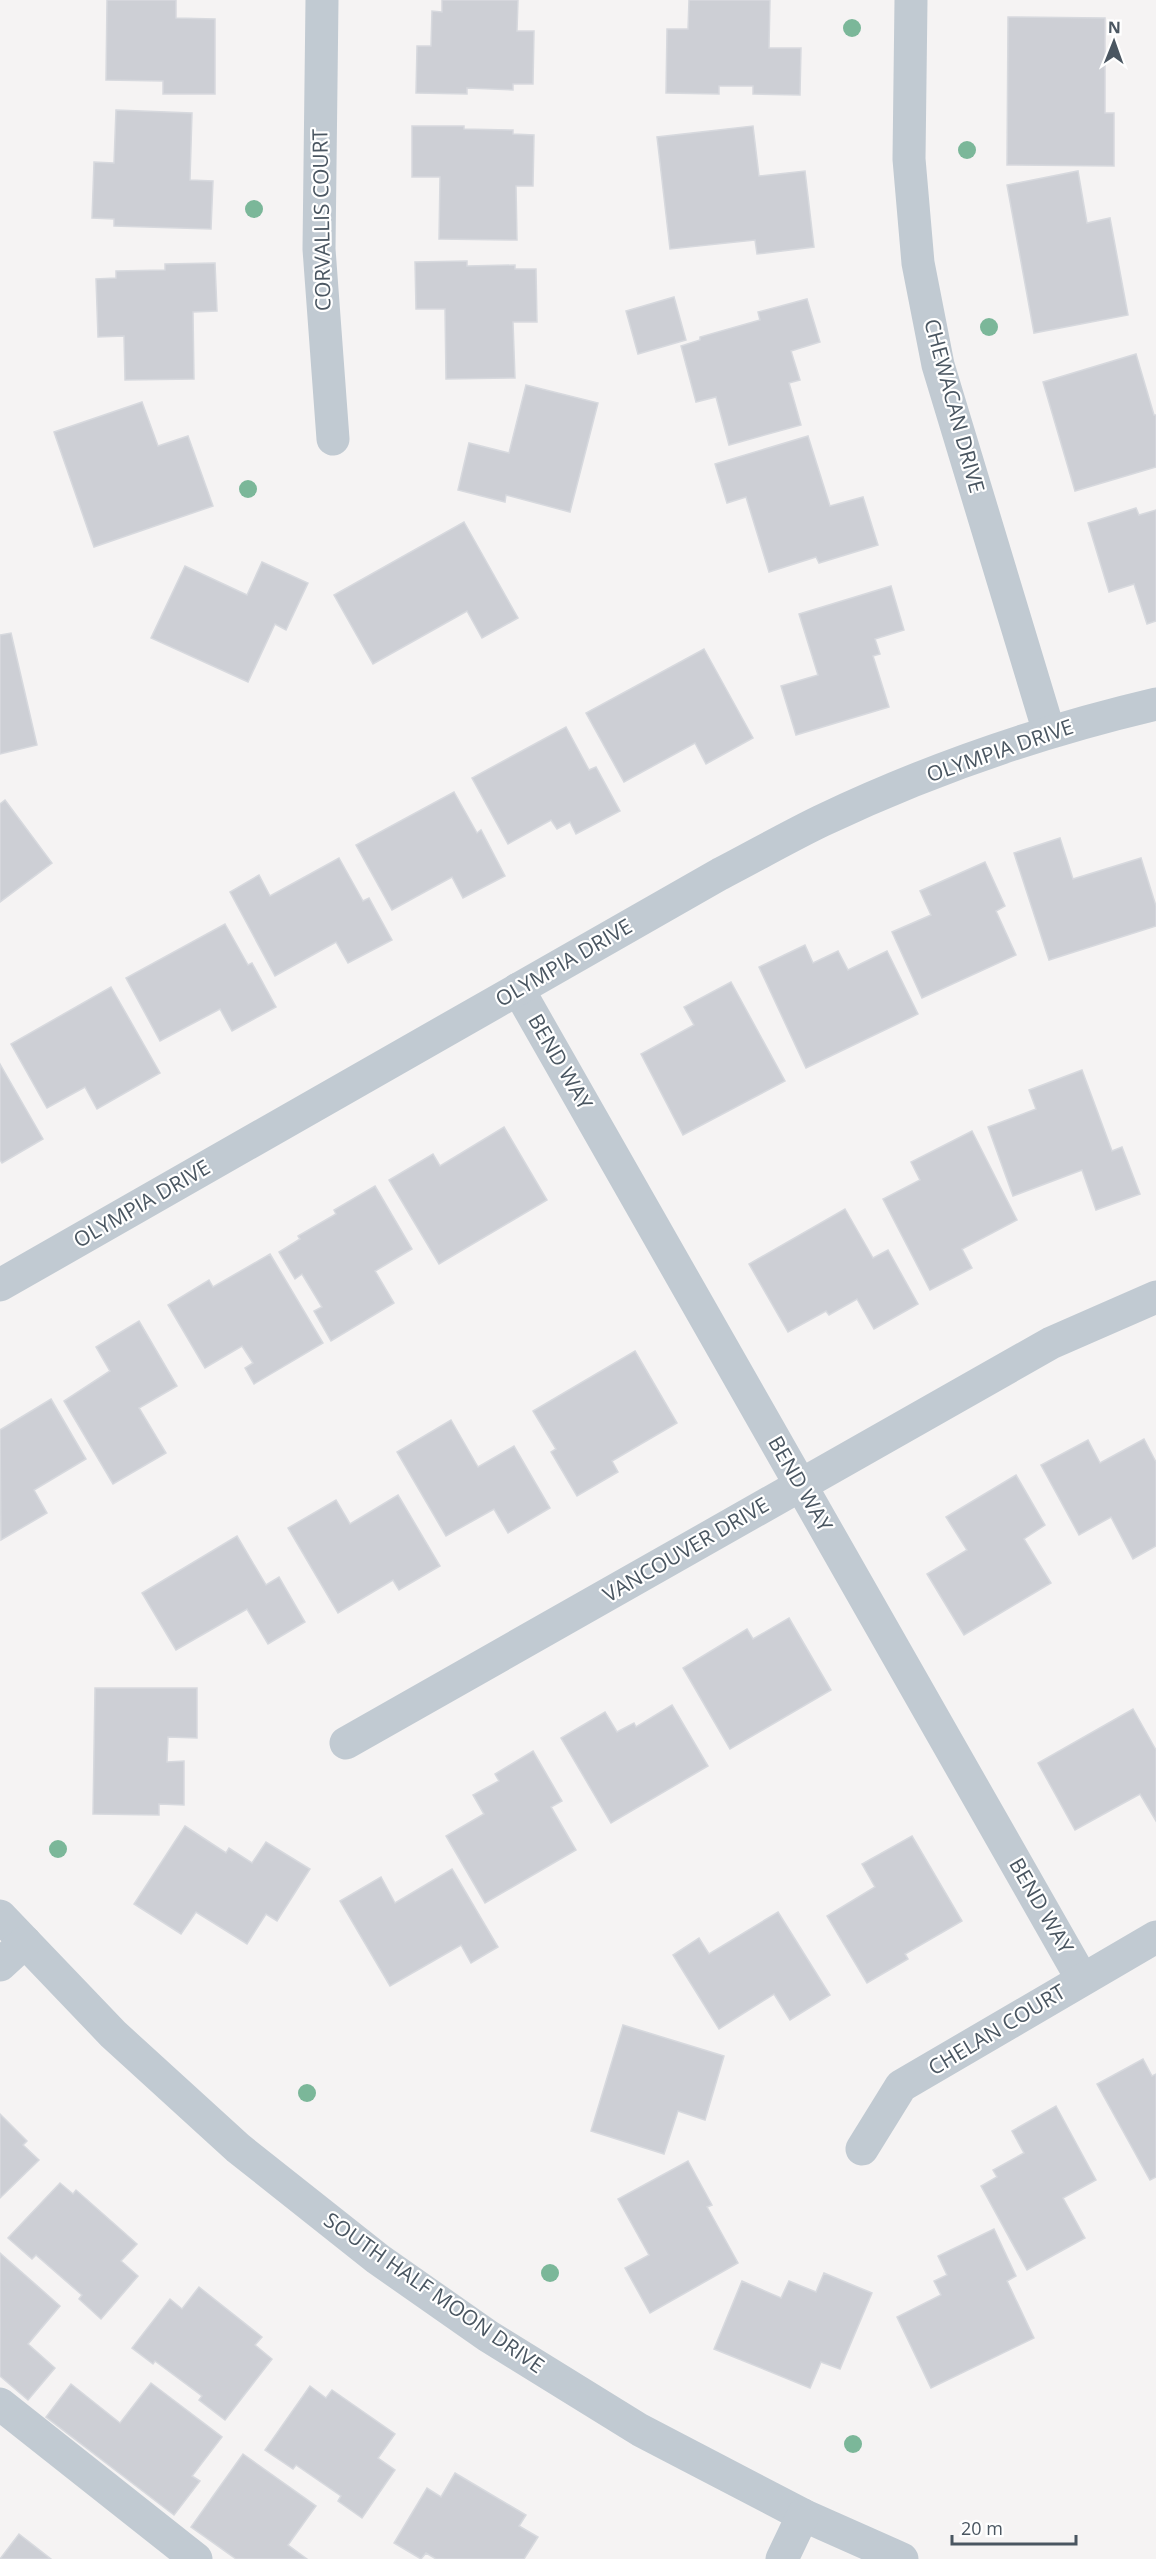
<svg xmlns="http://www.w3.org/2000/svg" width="1156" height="2559" viewBox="0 0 1156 2559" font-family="'Open Sans',sans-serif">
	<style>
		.building { fill: #cdcfd5; stroke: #d7d9de; stroke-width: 1.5 }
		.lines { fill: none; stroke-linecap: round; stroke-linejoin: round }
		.minor { stroke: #c1cad2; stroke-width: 33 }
		.tree { fill: #7bb799 }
		.labels { text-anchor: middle; stroke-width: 4.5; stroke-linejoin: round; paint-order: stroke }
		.street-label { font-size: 21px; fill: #4a5661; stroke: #fff }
	</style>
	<rect width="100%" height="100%" fill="#f5f3f3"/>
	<g class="building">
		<polygon points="107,0 176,0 176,18 215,19 215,94 163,94 163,81 106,80"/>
		<polygon points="442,0 518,0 517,31 534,31 533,84 513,84 513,90 467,88 467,94 416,93 417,46 431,46 432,11 442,12"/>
		<polygon points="689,0 770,0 769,48 801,48 800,95 753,94 753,86 719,86 719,94 666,93 667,29 688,29"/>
		<polygon points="1008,17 1105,18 1105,113 1114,113 1114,166 1007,165"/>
		<polygon points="116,110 192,113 190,180 213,181 211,229 114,226 114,219 92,218 94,162 114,163"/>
		<polygon points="412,126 464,126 464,129 513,130 513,134 534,135 533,186 516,186 517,240 439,239 440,177 412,177"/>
		<polygon points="753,126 759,176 805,171 814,247 757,254 755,240 670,249 657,137"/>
		<polygon points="1078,171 1087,223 1110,218 1128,315 1034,333 1007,185"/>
		<polygon points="467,261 467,266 515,265 515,269 536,269 537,322 513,322 515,378 446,379 445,309 416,309 415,262"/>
		<polygon points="215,263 217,311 193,312 194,379 125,380 124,336 98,337 96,279 116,278 116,271 165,270 165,264"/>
		<polygon points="674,297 686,340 638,354 626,311"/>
		<polygon points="807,299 820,342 791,351 800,380 789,383 801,425 729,445 716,397 696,402 681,346 700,340 700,337 760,320 758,312"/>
		<polygon points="1136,354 1154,415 1156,415 1156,467 1075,491 1043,382"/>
		<polygon points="526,385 598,403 570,512 506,495 505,502 458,490 469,443 509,453"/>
		<polygon points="142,402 158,446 188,436 213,506 94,547 54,432"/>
		<polygon points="808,436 830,506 863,497 878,545 819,563 816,557 769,572 746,497 727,503 715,464"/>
		<polygon points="1136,508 1139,515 1156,510 1156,621 1147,624 1134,584 1109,592 1088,523"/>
		<polygon points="464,522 518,618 482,638 467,611 373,664 334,595"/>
		<polygon points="262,562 308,583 286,630 275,624 248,682 151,638 185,566 247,595"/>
		<polygon points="891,586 904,630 875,639 880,654 873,656 889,707 796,735 781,686 818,675 799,614"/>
		<polygon points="11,633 37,745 0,754 0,635"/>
		<polygon points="704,649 753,738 706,764 695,743 624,782 586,713"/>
		<polygon points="566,727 589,770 596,767 620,811 576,834 570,822 557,829 551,820 508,844 472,778"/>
		<polygon points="454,792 477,833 481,830 505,876 463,898 452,877 392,910 356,845"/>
		<polygon points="5,800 52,863 0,902 0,804"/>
		<polygon points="1060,838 1073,879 1141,858 1156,906 1156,926 1049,960 1014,853"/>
		<polygon points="339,858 363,901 369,898 392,940 348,963 336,942 275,976 230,892 259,875 270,896"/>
		<polygon points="985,862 1005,906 996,911 1016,955 922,998 892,932 931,915 920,891"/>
		<polygon points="225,924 248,965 252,963 276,1007 232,1031 220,1009 160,1041 126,978"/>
		<polygon points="805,945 813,963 838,951 848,970 887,951 918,1014 806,1068 759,967"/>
		<polygon points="731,982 785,1081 683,1135 641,1054 694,1025 684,1007"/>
		<polygon points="111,987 160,1073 97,1109 85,1087 47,1108 11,1044"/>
		<polygon points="0,1064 43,1139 2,1163 0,1160"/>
		<polygon points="1082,1070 1112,1151 1122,1147 1140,1194 1096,1210 1082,1170 1013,1196 988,1127 1036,1109 1029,1090"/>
		<polygon points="504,1127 547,1200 439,1264 389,1180 433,1154 440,1166"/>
		<polygon points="972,1131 1017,1220 962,1249 972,1268 930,1290 883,1199 920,1180 911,1162"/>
		<polygon points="375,1186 412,1249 375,1271 394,1303 331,1341 314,1311 322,1307 302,1274 295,1279 279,1252 300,1239 298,1236 336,1214 334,1210"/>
		<polygon points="845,1209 873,1258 888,1250 918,1304 874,1329 857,1299 829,1315 826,1311 788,1332 749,1264"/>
		<polygon points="270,1254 323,1343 254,1384 245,1368 253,1363 242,1346 205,1368 168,1305 209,1280 213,1287"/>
		<polygon points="139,1321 177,1386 139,1408 166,1453 113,1484 64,1401 110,1371 96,1347"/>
		<polygon points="635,1351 677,1423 612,1461 618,1472 577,1496 551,1452 556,1449 533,1411"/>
		<polygon points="51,1399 86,1459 34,1490 47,1513 1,1540 0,1430"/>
		<polygon points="451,1420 478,1467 514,1446 550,1508 508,1533 494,1509 446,1536 397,1452"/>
		<polygon points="1144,1439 1156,1462 1156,1546 1133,1559 1111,1517 1079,1535 1041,1465 1088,1440 1100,1463"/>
		<polygon points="1016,1475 1045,1525 1024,1539 1051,1583 964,1635 927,1574 967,1550 946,1517"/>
		<polygon points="398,1495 440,1566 399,1590 393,1580 338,1613 288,1528 336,1500 350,1524"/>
		<polygon points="237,1536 266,1585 279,1577 305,1622 268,1644 247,1609 176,1650 142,1593"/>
		<polygon points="789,1618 831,1690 730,1749 683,1668 747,1629 753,1639"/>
		<polygon points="95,1688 197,1688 197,1738 168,1737 167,1762 184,1761 184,1805 159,1804 159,1815 93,1814"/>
		<polygon points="672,1705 708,1766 611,1823 561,1738 605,1712 617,1732 634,1723 636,1727"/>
		<polygon points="1133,1709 1156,1750 1156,1821 1140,1794 1075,1830 1038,1763"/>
		<polygon points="533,1751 562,1801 551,1807 576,1850 485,1903 446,1836 484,1814 473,1795 499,1781 495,1774"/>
		<polygon points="185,1826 226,1853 229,1848 252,1863 266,1842 310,1869 277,1921 266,1914 247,1944 196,1912 181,1934 134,1904"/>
		<polygon points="912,1836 962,1921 905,1954 908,1959 867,1983 827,1916 875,1887 862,1864"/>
		<polygon points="452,1869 498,1947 471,1963 461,1945 390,1986 340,1901 381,1877 395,1903"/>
		<polygon points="778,1912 830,1995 790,2020 774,1994 719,2029 673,1955 699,1938 709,1954"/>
		<polygon points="623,2025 724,2056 705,2120 678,2111 664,2154 591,2131"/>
		<polygon points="1143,2059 1152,2076 1156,2074 1156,2177 1150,2180 1097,2084"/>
		<polygon points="1056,2106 1096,2180 1063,2198 1085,2238 1027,2270 981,2186 997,2177 993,2170 1024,2153 1012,2131"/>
		<polygon points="0,2114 27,2141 23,2145 39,2160 0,2198"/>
		<polygon points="688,2161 712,2205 707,2207 738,2263 650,2313 625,2268 649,2255 618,2199"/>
		<polygon points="60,2183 73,2194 76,2190 137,2244 121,2261 138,2276 101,2319 79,2299 82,2295 36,2255 32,2259 8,2238"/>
		<polygon points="994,2229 1016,2276 1007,2281 1034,2338 931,2388 897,2317 941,2295 934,2281 947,2275 938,2256"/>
		<polygon points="0,2253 60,2306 28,2344 55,2368 28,2400 0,2376"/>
		<polygon points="824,2273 872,2293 840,2369 821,2362 810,2388 714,2349 742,2281 781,2298 789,2281 816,2292"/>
		<polygon points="199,2287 262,2337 255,2345 272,2359 225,2420 199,2400 202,2396 155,2361 153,2364 132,2348 170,2299 182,2309"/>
		<polygon points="151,2383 222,2437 192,2476 200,2481 174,2515 46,2417 71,2384 120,2423"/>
		<polygon points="310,2386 326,2398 332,2390 395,2434 378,2458 395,2470 362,2518 338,2501 341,2496 296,2465 293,2469 265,2450"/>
		<polygon points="243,2454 316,2506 288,2545 307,2559 236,2559 191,2527"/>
		<polygon points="455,2473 526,2515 519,2526 538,2537 524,2559 436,2559 426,2553 421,2559 394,2543 427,2488 441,2497"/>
		<polygon points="19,2534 51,2559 0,2559"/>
	</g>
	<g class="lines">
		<g class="minor">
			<polyline points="322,0 319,249 333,439"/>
			<polyline points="911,0 909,159 918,263 938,365 1049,732"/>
			<polyline points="518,989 1082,1979"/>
			<path d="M0,1285L720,874C753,857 786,838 821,821C928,770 1041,731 1156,704"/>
			<polyline points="346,1743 1051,1343 1156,1297"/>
			<polyline points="0,1916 113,2034 238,2148 378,2259 488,2336 640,2430 803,2515 902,2559"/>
			<polyline points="0,1965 25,1942"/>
			<polyline points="862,2149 901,2086 1156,1937"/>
			<polyline points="0,2404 196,2559"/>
			<polyline points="782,2559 803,2515"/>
		</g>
	</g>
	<g class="tree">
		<circle cx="852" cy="28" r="9"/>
		<circle cx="967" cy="150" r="9"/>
		<circle cx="254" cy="209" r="9"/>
		<circle cx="989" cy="327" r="9"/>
		<circle cx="248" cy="489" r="9"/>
		<circle cx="58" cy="1849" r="9"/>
		<circle cx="307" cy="2093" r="9"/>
		<circle cx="550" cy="2273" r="9"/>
		<circle cx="853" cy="2444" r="9"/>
	</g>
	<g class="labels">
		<g class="street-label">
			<text transform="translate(322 220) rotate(-91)" y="7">CORVALLIS COURT</text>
			<text transform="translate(954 406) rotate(75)" y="7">CHEWACAN DRIVE</text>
			<text transform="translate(1000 751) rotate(-19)" y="7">OLYMPIA DRIVE</text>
			<text transform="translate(564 963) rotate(-30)" y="7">OLYMPIA DRIVE</text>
			<text transform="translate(560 1062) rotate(60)" y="7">BEND WAY</text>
			<text transform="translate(142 1204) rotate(-30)" y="7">OLYMPIA DRIVE</text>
			<text transform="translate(800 1484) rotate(60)" y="7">BEND WAY</text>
			<text transform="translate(686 1550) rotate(-30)" y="7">VANCOUVER DRIVE</text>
			<text transform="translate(1041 1906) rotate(60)" y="7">BEND WAY</text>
			<text transform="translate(997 2030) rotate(-31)" y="7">CHELAN COURT</text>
			<text transform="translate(434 2293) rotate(35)" y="7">SOUTH HALF MOON DRIVE</text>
		</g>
	</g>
	<g transform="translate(1114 42) rotate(1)" stroke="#ffffff" stroke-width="4.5" paint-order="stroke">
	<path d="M0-4.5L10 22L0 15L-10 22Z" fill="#4a5661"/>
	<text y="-9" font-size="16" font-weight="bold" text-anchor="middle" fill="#4a5661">N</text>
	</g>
	<path d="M952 2535v9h124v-9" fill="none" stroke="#4a5661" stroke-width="3"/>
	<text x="961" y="2535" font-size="18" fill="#4a5661" stroke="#ffffff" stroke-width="4.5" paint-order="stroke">20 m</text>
</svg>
